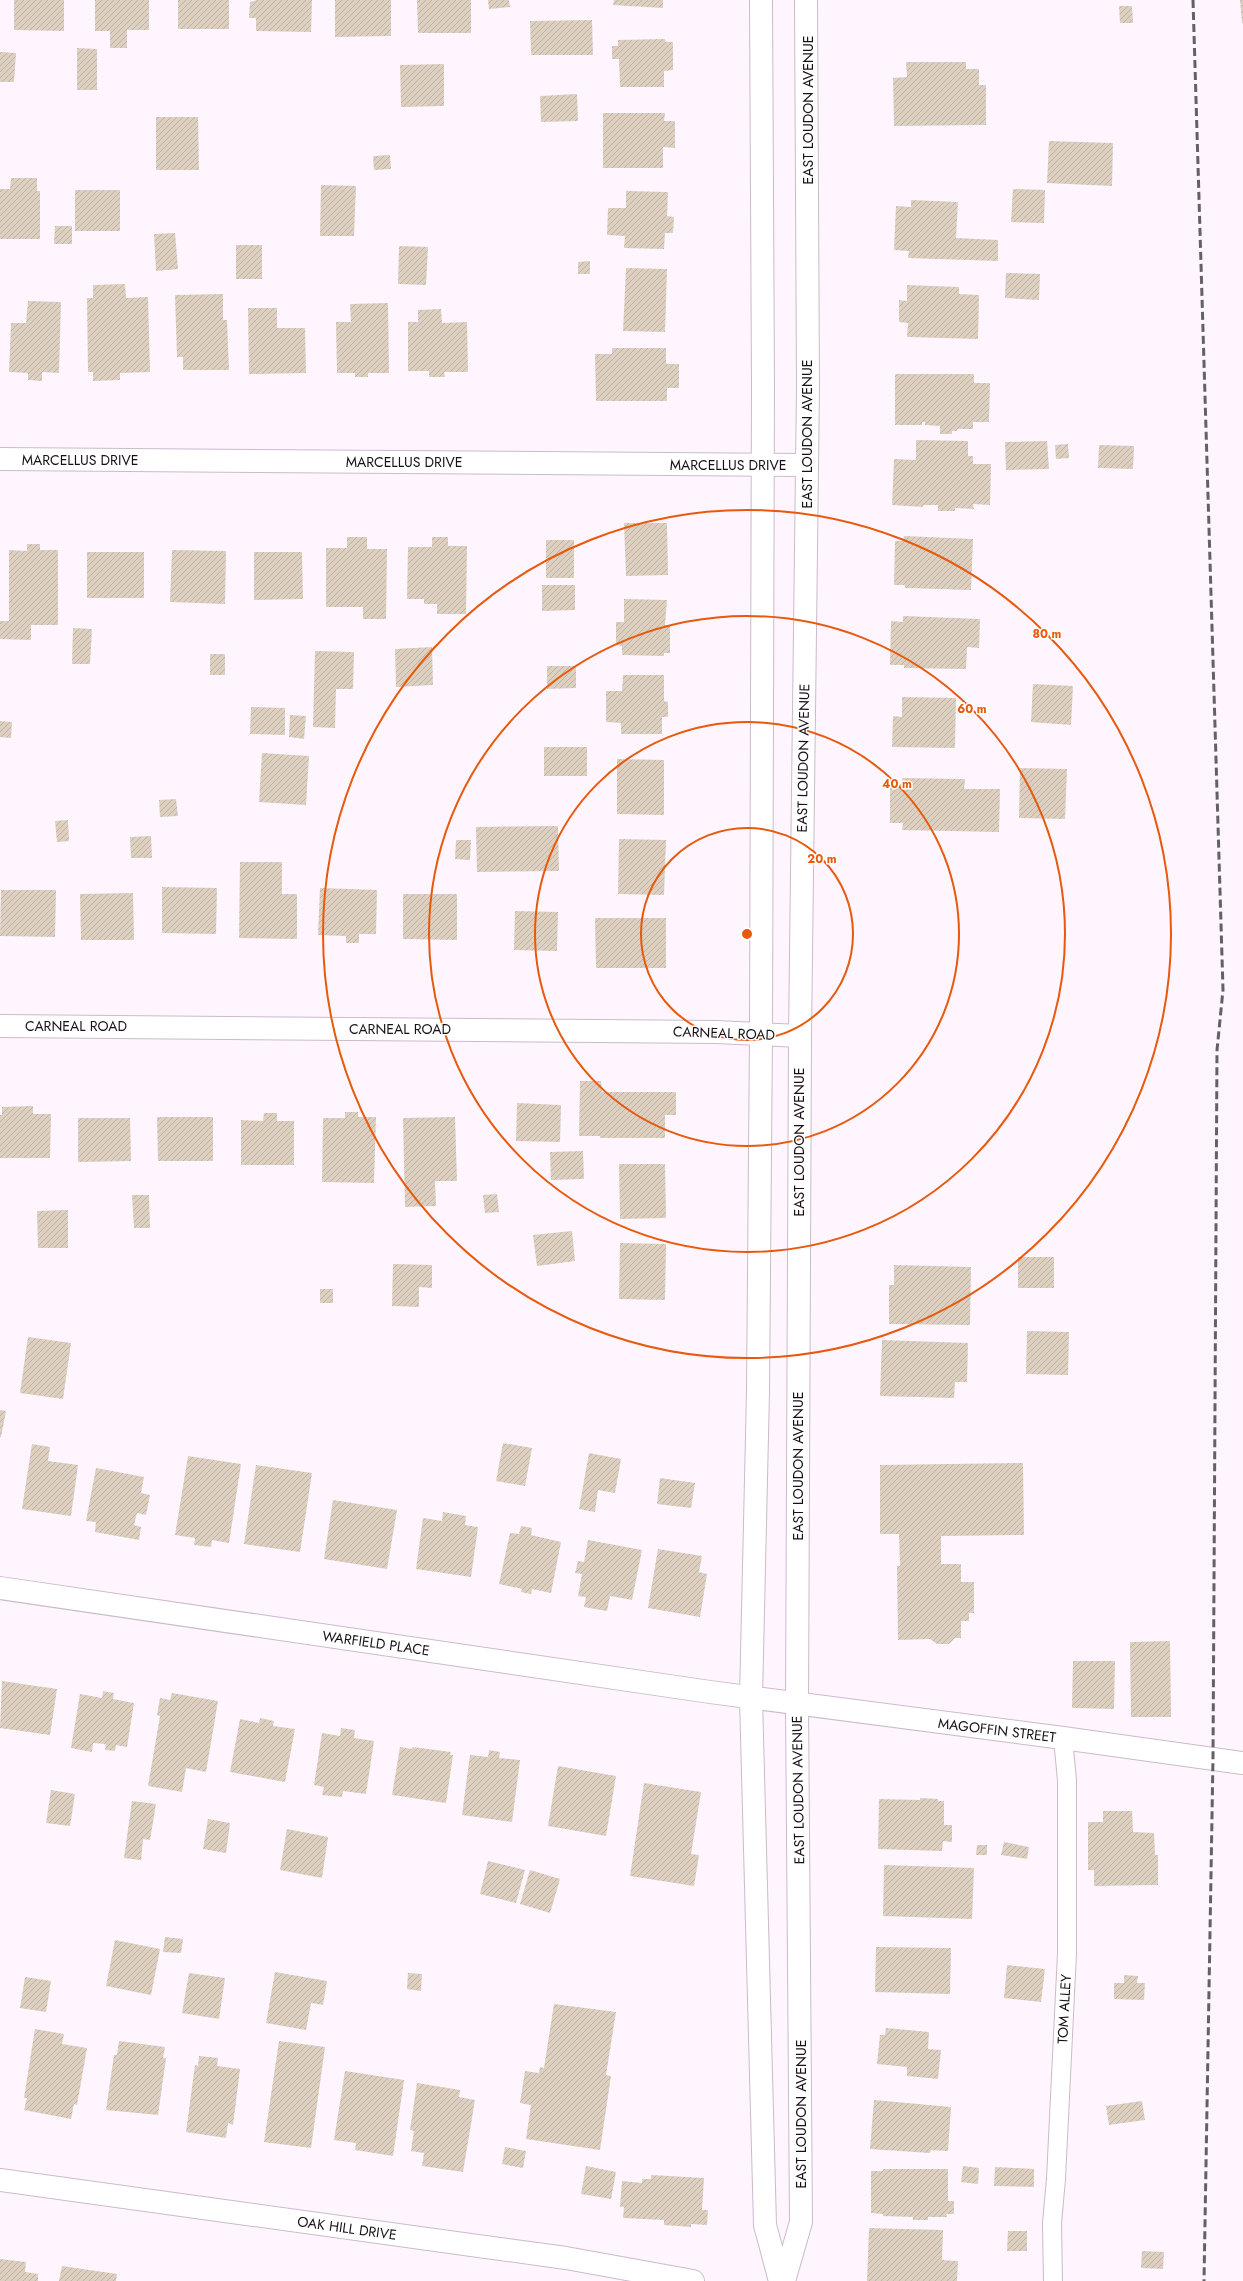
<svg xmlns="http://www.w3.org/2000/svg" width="1243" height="2281" viewBox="0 0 1243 2281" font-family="Jost,sans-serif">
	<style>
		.building { fill: url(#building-hatch) }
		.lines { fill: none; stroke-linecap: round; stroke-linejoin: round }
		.lane-casing { stroke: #cabbca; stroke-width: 20 }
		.street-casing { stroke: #cabbca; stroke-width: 24 }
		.secondary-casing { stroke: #cabbca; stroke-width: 24 }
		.lane { stroke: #fff; stroke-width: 18 }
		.street { stroke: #fff; stroke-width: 22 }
		.secondary { stroke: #fff; stroke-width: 22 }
		.rail { stroke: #655f66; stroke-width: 3; stroke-dasharray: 8 4; stroke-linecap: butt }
		.ring { fill: none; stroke: #e8590c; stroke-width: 2 }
		.labels { text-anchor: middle; stroke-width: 3; stroke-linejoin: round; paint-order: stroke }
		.street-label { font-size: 14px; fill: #161116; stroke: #fff }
		.centre { fill: #e8590c; stroke: #fff; stroke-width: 2 }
		.ring-label { font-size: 12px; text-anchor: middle; font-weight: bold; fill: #e8590c; stroke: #fff; stroke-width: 3; stroke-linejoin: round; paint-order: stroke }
	</style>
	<defs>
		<pattern id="building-hatch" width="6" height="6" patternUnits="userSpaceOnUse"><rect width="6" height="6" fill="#ddd0c0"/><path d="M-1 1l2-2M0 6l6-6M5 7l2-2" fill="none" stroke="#bdb2a4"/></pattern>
	</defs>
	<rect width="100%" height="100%" fill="#fef5ff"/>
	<g class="building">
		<polygon points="14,0 64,0 64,31 14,30"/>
		<polygon points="95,0 149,0 149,30 127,30 127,48 110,48 110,31 95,31"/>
		<rect x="178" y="0" width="51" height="29"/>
		<polygon points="257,0 312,0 311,32 256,31 256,18 249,18 250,2"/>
		<polygon points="335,0 391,0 391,36 335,37"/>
		<polygon points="417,0 471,0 471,33 418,33"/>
		<polygon points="488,0 509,0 510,7 489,9"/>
		<polygon points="614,0 663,0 663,8 613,5"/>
		<polygon points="1240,0 1243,0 1243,23 1242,23"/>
		<polygon points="1119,6 1132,6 1133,23 1120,23"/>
		<polygon points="592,20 593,55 531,55 530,21"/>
		<polygon points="665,39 665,42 673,42 673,70 664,71 664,87 620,87 619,59 612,59 612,46 618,46 618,40"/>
		<polygon points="77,48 97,49 97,90 77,90"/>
		<polygon points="0,52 16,53 14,82 0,82"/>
		<polygon points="906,62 966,62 966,69 979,69 979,85 986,85 986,125 894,126 893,78 907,77"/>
		<polygon points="444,64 444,106 401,107 400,65"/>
		<polygon points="577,94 578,121 541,122 540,96"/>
		<polygon points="603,113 665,113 664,121 675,121 675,148 663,147 663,168 603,168"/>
		<polygon points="156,117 198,117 199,170 156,170"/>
		<polygon points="1049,141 1113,143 1112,186 1047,183"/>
		<polygon points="390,155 391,169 374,170 373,156"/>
		<polygon points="11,178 37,178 37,191 40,191 40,239 0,239 0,189 10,189"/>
		<polygon points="321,185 356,186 354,236 320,236"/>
		<polygon points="1013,189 1045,190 1044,223 1011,222"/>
		<rect x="75" y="190" width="45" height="41"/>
		<polygon points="626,191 668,192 667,216 674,217 673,233 665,233 664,249 624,248 625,236 607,235 608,208 626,208"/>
		<polygon points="911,200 958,202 956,238 998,240 998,261 908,258 909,251 894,250 896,206 911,207"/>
		<polygon points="55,226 72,226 72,244 54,244"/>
		<polygon points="175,233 178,269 156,271 154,234"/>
		<rect x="236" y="245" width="26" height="34"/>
		<polygon points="399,246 428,247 426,285 398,284"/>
		<polygon points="590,261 590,274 578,274 578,262"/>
		<polygon points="626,268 667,269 665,332 623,331"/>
		<polygon points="1006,273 1040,274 1039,300 1005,298"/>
		<polygon points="125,284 126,298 148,297 150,372 120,373 120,380 93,381 93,372 88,372 87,298 93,298 93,285"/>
		<polygon points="907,285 959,287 959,294 979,295 978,339 907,337 908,323 899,322 899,300 907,301"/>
		<polygon points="223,294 223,320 227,320 229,370 183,370 183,357 177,357 175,295"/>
		<polygon points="28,301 61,302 59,373 42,372 42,381 28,380 28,373 9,372 11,323 26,323"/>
		<polygon points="388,303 389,373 368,373 368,377 355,377 355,373 337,373 336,322 351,322 350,304"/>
		<polygon points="248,308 277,308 277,328 305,328 306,373 249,374"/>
		<polygon points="441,309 442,323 467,322 468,372 444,372 445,377 429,377 429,371 408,371 408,322 418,322 418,310"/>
		<polygon points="612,348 666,348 666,364 679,364 679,388 667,388 667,401 596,401 595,354 612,354"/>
		<polygon points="895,374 974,374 974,383 990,383 989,422 973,422 973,429 957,429 957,431 952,431 952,434 940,434 940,426 925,425 925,422 922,422 922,425 895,425"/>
		<polygon points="916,440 968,441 968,456 973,456 973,464 991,464 990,505 973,504 974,509 955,508 955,511 938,511 938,505 923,505 923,507 892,505 894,459 916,460"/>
		<polygon points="1047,441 1049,469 1006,470 1005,442"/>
		<polygon points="1068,444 1069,458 1056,459 1055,445"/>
		<polygon points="1099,445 1134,446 1133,469 1098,468"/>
		<polygon points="624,523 667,523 668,575 626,576"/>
		<polygon points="904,536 973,539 971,590 905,588 905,585 894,585 895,541 903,541"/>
		<polygon points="347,537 367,537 367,549 387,549 386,619 363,619 363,607 326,607 326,548 347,548"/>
		<polygon points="432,537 448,537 448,546 467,546 466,614 437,614 437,604 424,604 424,599 407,599 408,547 432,547"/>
		<rect x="546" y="540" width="28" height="38"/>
		<polygon points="27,544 40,544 40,550 58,550 58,625 31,625 31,640 0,639 0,621 9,621 9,550 27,551"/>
		<polygon points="172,550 226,551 225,604 170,602"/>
		<rect x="87" y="552" width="57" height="46"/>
		<polygon points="254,552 302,552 303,599 254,600"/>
		<polygon points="542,585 575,585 575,610 542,611"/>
		<polygon points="624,599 667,600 665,625 670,626 670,653 664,653 664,656 622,655 622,646 616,645 616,622 624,622"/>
		<polygon points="903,616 980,619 979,648 967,647 966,669 904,668 904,665 890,665 891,621 903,622"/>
		<polygon points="73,628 92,629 90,664 72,664"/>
		<polygon points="432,647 433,685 396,687 395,649"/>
		<polygon points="315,651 354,652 353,689 336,689 335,728 313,727"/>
		<rect x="210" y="654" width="15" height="21"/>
		<polygon points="547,666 576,666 576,688 547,689"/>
		<polygon points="623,675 664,675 664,701 668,702 668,717 662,717 662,734 621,734 621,723 606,722 606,691 622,691"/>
		<polygon points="1033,684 1073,686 1071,725 1031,722"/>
		<polygon points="902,697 956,698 955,748 892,747 893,716 902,717"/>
		<polygon points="251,707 285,708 285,735 250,734"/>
		<polygon points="290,715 306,716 304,739 289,737"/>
		<polygon points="0,721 12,722 11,738 0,737"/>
		<rect x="544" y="747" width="43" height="29"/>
		<polygon points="262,753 309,756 306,805 259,802"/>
		<polygon points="617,759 664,760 664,815 617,814"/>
		<polygon points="1020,768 1067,769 1065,819 1019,818"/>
		<polygon points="902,778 965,779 964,789 1000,789 999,832 902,830 903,823 890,823 890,784 902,784"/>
		<polygon points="176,799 178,816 160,817 159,800"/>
		<polygon points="68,820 69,841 57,842 55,821"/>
		<polygon points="558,826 559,871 477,872 476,827"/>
		<polygon points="151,836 152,858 131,858 130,837"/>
		<polygon points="619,839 666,840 664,895 618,894"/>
		<polygon points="456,840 471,840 470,860 455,859"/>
		<polygon points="240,862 282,862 282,894 297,894 297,939 239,938"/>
		<polygon points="162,887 217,888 216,934 162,933"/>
		<polygon points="320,888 377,890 376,934 359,934 359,943 346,943 346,936 318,935"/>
		<polygon points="1,890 56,890 55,937 0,936"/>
		<polygon points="133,893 134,940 81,940 80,894"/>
		<polygon points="403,894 457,894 457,940 403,939"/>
		<polygon points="515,911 558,912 557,951 514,950"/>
		<polygon points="595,918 666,918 666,968 596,968"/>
		<polygon points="580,1081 601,1081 602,1092 676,1092 676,1115 665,1115 665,1138 600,1138 600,1136 579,1136"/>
		<polygon points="517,1103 561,1105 560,1142 516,1141"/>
		<polygon points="33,1106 33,1114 51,1114 50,1158 0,1158 0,1115 2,1115 2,1107"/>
		<polygon points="345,1112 358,1112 358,1117 376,1117 374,1183 322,1182 323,1118 345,1118"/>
		<polygon points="264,1113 277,1113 277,1121 294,1121 294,1165 241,1165 241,1120 263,1121"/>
		<polygon points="157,1117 213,1117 213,1161 158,1161"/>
		<polygon points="455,1117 457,1181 435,1181 436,1206 405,1207 403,1118"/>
		<polygon points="78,1118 130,1118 131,1161 78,1162"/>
		<polygon points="583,1151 584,1179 551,1180 550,1152"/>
		<polygon points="619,1164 665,1164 666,1218 620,1219"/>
		<polygon points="497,1194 499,1212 485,1213 483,1195"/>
		<polygon points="132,1195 149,1195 150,1228 134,1228"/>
		<polygon points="68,1210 68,1248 38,1248 37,1211"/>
		<polygon points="572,1231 575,1261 537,1266 533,1235"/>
		<polygon points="620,1243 666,1244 665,1300 619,1299"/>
		<rect x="1018" y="1257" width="36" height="31"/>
		<polygon points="393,1264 432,1265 432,1288 419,1287 419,1307 392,1306"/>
		<polygon points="894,1265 971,1267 970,1325 889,1324 889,1285 894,1285"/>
		<rect x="320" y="1289" width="13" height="14"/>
		<polygon points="1027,1331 1069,1332 1068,1375 1026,1374"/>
		<polygon points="28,1337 71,1343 63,1399 20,1393"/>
		<polygon points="882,1340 968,1343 967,1382 955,1382 954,1398 880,1396"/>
		<polygon points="0,1410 6,1411 1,1437 0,1437"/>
		<polygon points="503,1443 532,1448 525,1486 496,1481"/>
		<polygon points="32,1444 50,1447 48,1461 78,1465 71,1516 22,1509"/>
		<polygon points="589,1453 621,1459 615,1493 598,1490 595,1512 579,1509"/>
		<polygon points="188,1456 241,1464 229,1543 212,1540 211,1547 194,1545 195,1538 175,1535"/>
		<polygon points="1023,1463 1024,1535 941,1536 941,1564 961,1564 961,1582 974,1582 974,1613 969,1613 969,1621 961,1621 961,1638 955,1638 949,1644 937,1644 930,1639 898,1640 897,1566 900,1566 899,1534 880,1534 880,1465"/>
		<polygon points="256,1465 312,1473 300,1552 244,1544"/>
		<polygon points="96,1468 144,1477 141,1493 150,1495 146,1515 137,1513 134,1525 141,1527 139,1540 95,1532 96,1522 86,1521"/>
		<polygon points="660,1478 695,1483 691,1508 657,1504"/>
		<polygon points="333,1500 397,1510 387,1569 324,1559"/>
		<polygon points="443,1512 466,1516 465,1525 478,1527 471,1577 416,1569 423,1518 442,1521"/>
		<polygon points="521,1526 532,1528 531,1535 561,1542 551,1593 532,1589 531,1594 521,1592 522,1589 499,1584 510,1533 519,1534"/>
		<polygon points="588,1540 642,1550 632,1600 610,1596 607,1611 584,1607 586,1597 578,1596 582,1574 575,1573 578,1561 584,1562"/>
		<polygon points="658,1549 702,1556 699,1572 707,1574 700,1617 648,1608"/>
		<polygon points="1170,1641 1171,1717 1131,1717 1130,1642"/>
		<polygon points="1073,1661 1115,1661 1114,1709 1072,1708"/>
		<polygon points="2,1681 57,1689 50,1735 0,1728"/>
		<polygon points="103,1691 114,1693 113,1699 134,1703 127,1747 116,1745 115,1751 105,1750 106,1744 93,1743 92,1752 71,1748 80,1694 102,1698"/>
		<polygon points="172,1693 218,1701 206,1772 186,1768 182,1792 148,1786 160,1716 157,1715 160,1698 170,1700"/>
		<polygon points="260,1718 274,1721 273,1726 295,1729 285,1782 230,1772 240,1719 259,1723"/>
		<polygon points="341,1728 355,1730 354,1738 374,1741 366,1794 343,1791 342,1797 322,1795 324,1787 314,1785 322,1733 340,1736"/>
		<polygon points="400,1747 412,1749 413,1747 451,1752 450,1755 453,1755 446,1803 392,1795"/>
		<polygon points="489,1750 500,1752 499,1758 520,1760 512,1822 462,1815 470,1755 488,1757"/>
		<polygon points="558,1766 616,1776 606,1836 548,1826"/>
		<polygon points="644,1783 701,1792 691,1854 699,1855 694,1886 630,1876"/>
		<polygon points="51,1790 75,1794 70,1826 46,1823"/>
		<polygon points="920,1798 938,1799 938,1801 944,1801 944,1825 952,1825 952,1842 943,1841 942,1851 878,1849 879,1799 920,1800"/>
		<polygon points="132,1801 156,1804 150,1840 143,1839 141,1860 124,1858"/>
		<polygon points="1103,1811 1132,1811 1133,1832 1154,1833 1155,1855 1158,1855 1158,1885 1094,1886 1094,1870 1088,1870 1088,1822 1103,1822"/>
		<polygon points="208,1819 230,1823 226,1853 203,1849"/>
		<polygon points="287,1829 328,1837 322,1878 280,1870"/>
		<polygon points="1004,1842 1029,1847 1027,1859 1001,1855"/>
		<polygon points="977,1845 987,1845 987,1855 976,1855"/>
		<polygon points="488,1861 525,1870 516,1903 480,1894"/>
		<polygon points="884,1865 974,1868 972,1919 883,1916"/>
		<polygon points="530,1870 560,1879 550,1913 520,1904"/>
		<polygon points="165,1937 183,1939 181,1953 163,1952"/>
		<polygon points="115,1940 160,1949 151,1995 106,1986"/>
		<polygon points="876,1947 951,1948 950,1994 875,1992"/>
		<polygon points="1007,1965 1045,1969 1041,2002 1004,1998"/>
		<polygon points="275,1972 327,1981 323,2005 311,2003 306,2030 266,2023"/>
		<polygon points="189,1973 225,1978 219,2019 182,2013"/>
		<polygon points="408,1973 422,1974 421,1991 407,1989"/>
		<polygon points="1124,1975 1138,1976 1137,1983 1145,1983 1144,2000 1114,1999 1114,1983 1124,1983"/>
		<polygon points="25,1977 51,1981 46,2012 20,2008"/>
		<polygon points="554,2004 616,2012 606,2075 611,2076 600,2150 526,2139 531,2105 520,2103 525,2071 539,2073 540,2067 544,2068"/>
		<polygon points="886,2028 929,2032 928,2049 941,2050 938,2079 907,2076 907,2067 877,2064 880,2035 885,2035"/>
		<polygon points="35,2029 64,2034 62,2044 87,2048 77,2105 74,2104 71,2119 24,2110 27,2098 24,2098"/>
		<polygon points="119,2041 165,2047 163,2058 166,2058 158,2115 106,2110 114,2055 117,2055"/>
		<polygon points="279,2041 325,2047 311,2148 264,2142"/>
		<polygon points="199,2056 218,2058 217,2066 240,2069 233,2125 228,2123 226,2138 186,2132 195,2065 198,2066"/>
		<polygon points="345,2071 404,2080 393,2156 355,2150 356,2143 334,2140"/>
		<polygon points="417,2083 460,2090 459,2097 475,2100 463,2172 422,2166 424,2153 411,2151 414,2131 410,2130"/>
		<polygon points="874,2100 951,2107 948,2151 931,2150 930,2153 870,2149"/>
		<polygon points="1142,2101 1145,2120 1109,2125 1106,2106"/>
		<polygon points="505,2147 526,2151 523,2168 502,2164"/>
		<polygon points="586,2166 616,2172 611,2199 581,2194"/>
		<polygon points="963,2166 979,2168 978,2184 961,2182"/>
		<polygon points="995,2167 1034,2169 1034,2187 994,2186"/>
		<polygon points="883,2169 948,2169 948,2201 954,2201 954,2214 946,2214 947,2217 928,2217 928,2220 913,2220 913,2217 883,2216 883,2214 871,2213 871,2171 883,2171"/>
		<polygon points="651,2175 704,2178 702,2210 708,2210 707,2225 691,2224 691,2227 664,2225 664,2220 623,2218 624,2207 620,2207 622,2181 642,2183 642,2179 651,2179"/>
		<polygon points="869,2228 943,2230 942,2260 958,2261 957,2281 867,2281"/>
		<polygon points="1008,2231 1027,2231 1027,2251 1007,2251"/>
		<polygon points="1142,2251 1164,2252 1163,2269 1141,2268"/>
		<polygon points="0,2259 26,2262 25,2272 38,2274 38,2281 0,2281"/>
		<polygon points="62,2266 117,2274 116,2281 59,2281"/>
	</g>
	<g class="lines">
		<defs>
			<polyline id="lane" points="1053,2281 1052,2223 1056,2179 1067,1953 1067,1780 1063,1738"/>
			<g id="street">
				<polyline points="0,459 807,465"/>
				<polyline points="0,1026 716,1032 800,1036"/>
				<polyline points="0,1588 710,1692 1063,1738 1243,1763"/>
				<polyline points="0,2180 566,2258 693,2281"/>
			</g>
			<g id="secondary">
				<polyline points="761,0 763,386 761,1034 758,1392 751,1698 765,2225 780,2281"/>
				<polyline points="784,2281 801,2222 797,1704 800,1036 808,387 806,0"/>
			</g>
		</defs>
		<use href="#lane" class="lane-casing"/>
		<use href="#street" class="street-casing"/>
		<use href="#secondary" class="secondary-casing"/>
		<use href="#lane" class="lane"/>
		<use href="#street" class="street"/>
		<use href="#secondary" class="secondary"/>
		<polyline class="rail" points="1193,0 1223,990 1217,1050 1213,1758 1204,2281"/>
	</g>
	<g class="ring">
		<circle cx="747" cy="934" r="106"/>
		<circle cx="747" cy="934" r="212"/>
		<circle cx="747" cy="934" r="318"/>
		<circle cx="747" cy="934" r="424"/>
	</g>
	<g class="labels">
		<g class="street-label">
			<text transform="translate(808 110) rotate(-90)" y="5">EAST LOUDON AVENUE</text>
			<text transform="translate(807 434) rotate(-90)" y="5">EAST LOUDON AVENUE</text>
			<text x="80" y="465">MARCELLUS DRIVE</text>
			<text x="404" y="467">MARCELLUS DRIVE</text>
			<text x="728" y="470">MARCELLUS DRIVE</text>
			<text transform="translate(803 758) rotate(-89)" y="5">EAST LOUDON AVENUE</text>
			<text x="76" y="1031">CARNEAL ROAD</text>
			<text x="400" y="1034">CARNEAL ROAD</text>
			<text transform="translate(724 1033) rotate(2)" y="5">CARNEAL ROAD</text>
			<text transform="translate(799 1142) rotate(-90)" y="5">EAST LOUDON AVENUE</text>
			<text transform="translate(798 1466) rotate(-90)" y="5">EAST LOUDON AVENUE</text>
			<text transform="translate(376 1643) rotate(8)" y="5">WARFIELD PLACE</text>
			<text transform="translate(997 1730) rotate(7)" y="5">MAGOFFIN STREET</text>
			<text transform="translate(798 1790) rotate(-91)" y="5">EAST LOUDON AVENUE</text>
			<text transform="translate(1064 2009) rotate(-87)" y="5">TOM ALLEY</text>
			<text transform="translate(801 2114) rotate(-90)" y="5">EAST LOUDON AVENUE</text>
			<text transform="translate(347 2228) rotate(8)" y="5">OAK HILL DRIVE</text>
		</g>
	</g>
	<circle cx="747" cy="934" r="6" class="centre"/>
	<g class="ring-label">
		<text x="1047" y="638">80 m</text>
		<text x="972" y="713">60 m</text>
		<text x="897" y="788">40 m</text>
		<text x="822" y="863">20 m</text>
	</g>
</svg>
